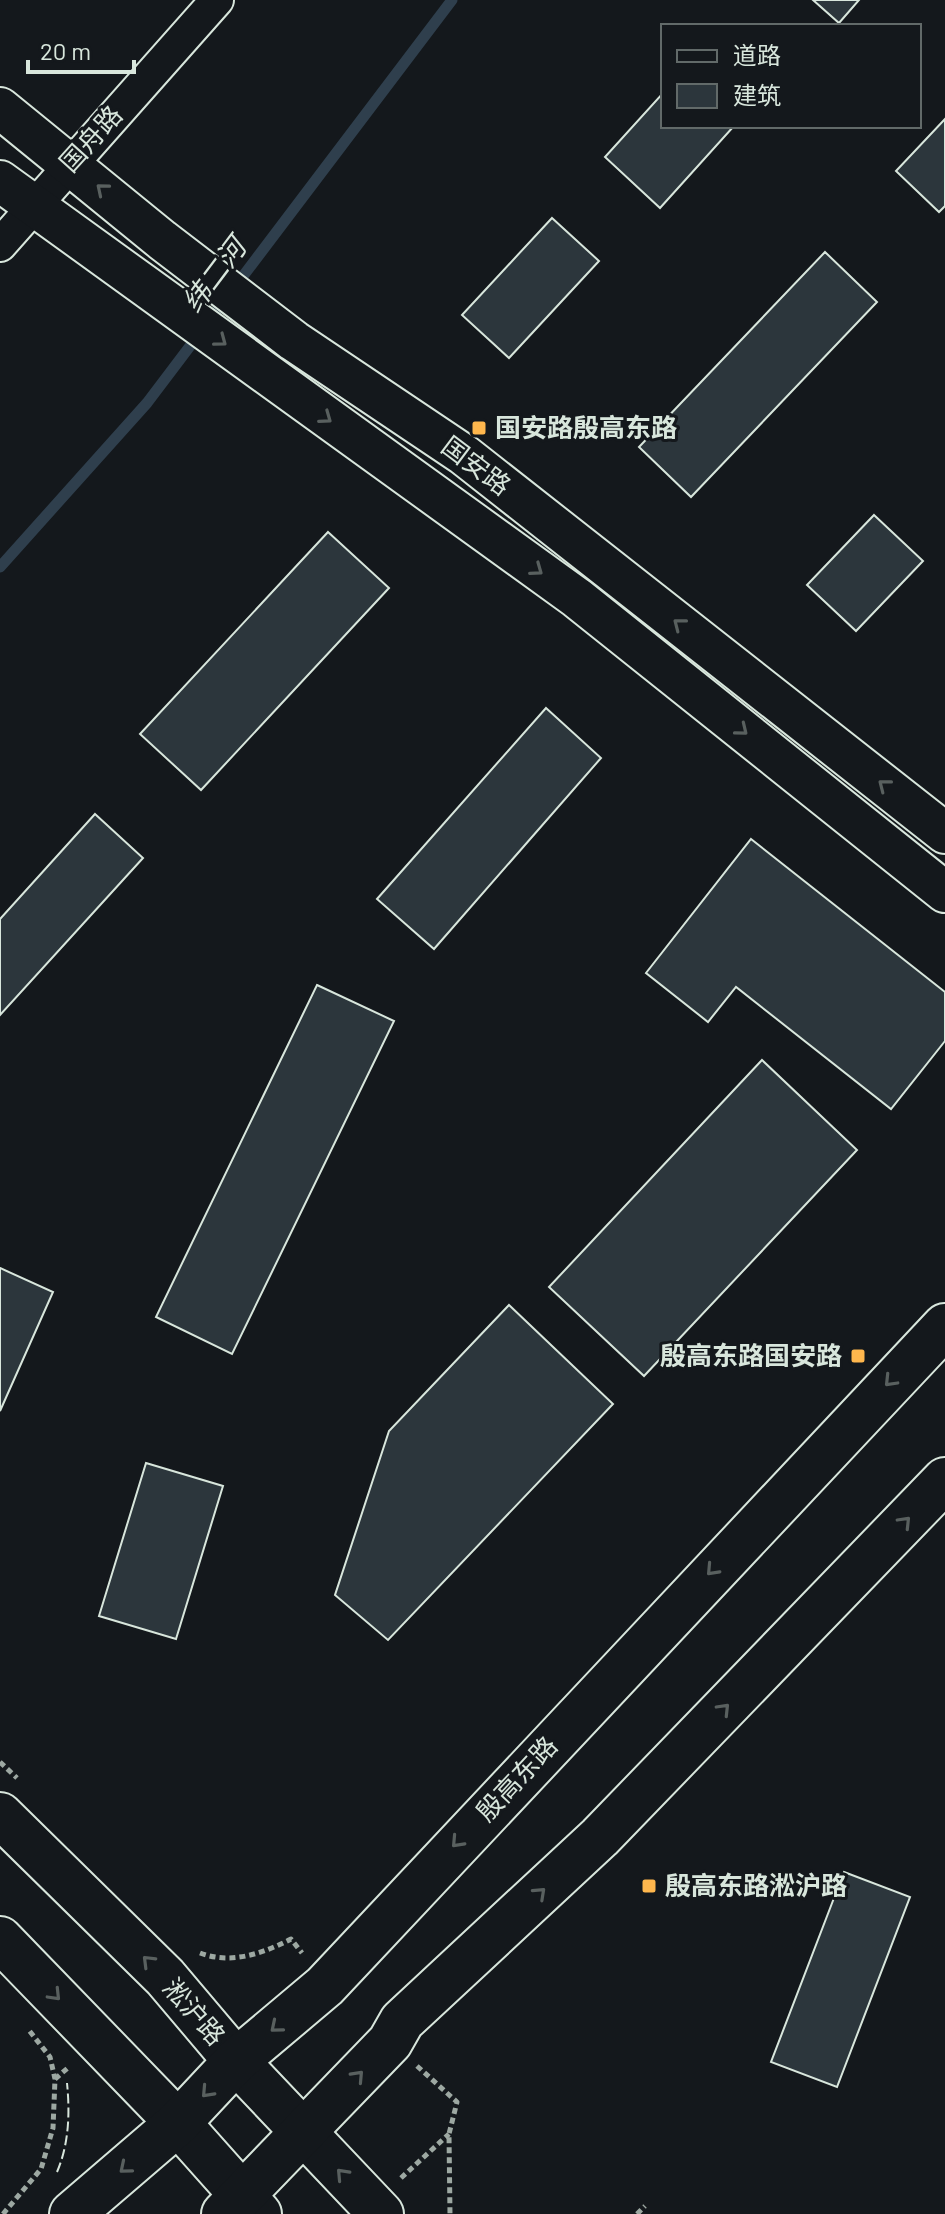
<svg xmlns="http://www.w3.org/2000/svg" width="945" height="2214" viewBox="0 0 945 2214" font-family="Barlow,'Noto Sans SC',sans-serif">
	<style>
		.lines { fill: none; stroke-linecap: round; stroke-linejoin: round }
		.stream { stroke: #2f3f4d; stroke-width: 11 }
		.building { fill: #2c363c; stroke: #d8e6dc; stroke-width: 2 }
		.minor-casing { stroke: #d8e6dc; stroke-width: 36 }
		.tertiary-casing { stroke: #d8e6dc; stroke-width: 44 }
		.secondary-casing { stroke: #d8e6dc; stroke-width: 48 }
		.primary-casing { stroke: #d8e6dc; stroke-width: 48 }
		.path { stroke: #9da8a2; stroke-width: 5; stroke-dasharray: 6 4; stroke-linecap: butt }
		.minor { stroke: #14181c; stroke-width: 32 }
		.tertiary { stroke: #14181c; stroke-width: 40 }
		.secondary { stroke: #14181c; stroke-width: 44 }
		.primary { stroke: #14181c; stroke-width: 44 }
		.fence { stroke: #d8e6dc; stroke-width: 2; stroke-dasharray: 10 4; stroke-linecap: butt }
		.oneway { stroke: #59605f }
		.poi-dot { fill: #ffb74d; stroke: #14181c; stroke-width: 3 }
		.labels { text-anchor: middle; stroke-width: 6; stroke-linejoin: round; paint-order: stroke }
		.street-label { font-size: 26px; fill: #d8e6dc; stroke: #14181c }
		.poi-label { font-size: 26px; font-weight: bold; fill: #d8e6dc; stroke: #14181c; text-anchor: start }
		.water-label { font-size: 28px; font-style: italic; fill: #d8e6dc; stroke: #14181c }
	</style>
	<rect width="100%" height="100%" fill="#14181c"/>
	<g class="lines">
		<polyline class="stream" points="0,567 147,403 452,0"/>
	</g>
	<g class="building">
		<polygon points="813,0 859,0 839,23"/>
		<polygon points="663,93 663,126 734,126 660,208 605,157"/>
		<polygon points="945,119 945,206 939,212 896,171"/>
		<polygon points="552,218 599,261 509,358 462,315"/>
		<polygon points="825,252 877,302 691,497 639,447"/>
		<polygon points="874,515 923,561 856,631 807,585"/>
		<polygon points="328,532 389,588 201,790 140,734"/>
		<polygon points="546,708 601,758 434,949 377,899"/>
		<polygon points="95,814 143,858 0,1015 0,919"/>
		<polygon points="751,839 945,992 945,1041 891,1109 736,987 708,1022 646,973"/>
		<polygon points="317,985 394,1021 232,1354 156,1317"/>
		<polygon points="762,1060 857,1150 644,1376 549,1287"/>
		<polygon points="0,1268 53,1292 0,1411"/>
		<polygon points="509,1305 613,1404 388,1640 335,1595 389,1431"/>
		<polygon points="146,1463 223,1486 176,1639 99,1616"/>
		<polygon points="844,1872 910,1897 837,2087 771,2062"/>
	</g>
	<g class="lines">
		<defs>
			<polyline id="minor" points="0,245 217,0"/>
			<g id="tertiary">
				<polyline points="0,108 162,240 294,341 464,455 945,833"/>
				<polyline points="0,181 577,598 945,892"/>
			</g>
			<g id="secondary">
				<polyline points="0,1815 165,1977 236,2061 381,2214"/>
				<polyline points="0,1939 178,2123 259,2214"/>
			</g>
			<g id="primary">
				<polyline points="72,2214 178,2123 236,2061 325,1986 945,1326"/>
				<polyline points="224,2214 390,2042 402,2021 600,1837 945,1480"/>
			</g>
		</defs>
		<use href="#minor" class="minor-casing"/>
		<use href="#tertiary" class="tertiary-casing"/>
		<use href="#secondary" class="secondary-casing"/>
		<use href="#primary" class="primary-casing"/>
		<g class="path">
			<polyline points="0,1762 17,1778"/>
			<path d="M200,1953C231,1965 264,1953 291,1939L302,1953"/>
			<polyline points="417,2066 457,2102 449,2134 450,2214"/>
			<polyline points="55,2079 70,2066"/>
			<polyline points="401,2178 449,2134"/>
			<polyline points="3,2214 41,2169 53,2128 55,2079 50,2057 28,2029"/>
			<polyline points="637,2214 645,2206"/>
		</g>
		<use href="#minor" class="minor"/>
		<use href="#tertiary" class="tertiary"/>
		<use href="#secondary" class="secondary"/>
		<use href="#primary" class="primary"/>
		<path class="fence" d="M57,2172C69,2144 70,2113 67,2083"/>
	</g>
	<defs><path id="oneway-chevron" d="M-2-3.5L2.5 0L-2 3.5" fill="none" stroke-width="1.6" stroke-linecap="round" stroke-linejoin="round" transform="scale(2)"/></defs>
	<g class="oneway">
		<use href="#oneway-chevron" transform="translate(102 189) rotate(-140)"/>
		<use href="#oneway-chevron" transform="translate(221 341) rotate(37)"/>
		<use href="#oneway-chevron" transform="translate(326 418) rotate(36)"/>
		<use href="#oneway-chevron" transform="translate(537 570) rotate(36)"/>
		<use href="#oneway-chevron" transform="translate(679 624) rotate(-142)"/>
		<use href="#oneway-chevron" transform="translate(742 730) rotate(39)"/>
		<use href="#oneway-chevron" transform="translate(884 785) rotate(-142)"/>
		<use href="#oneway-chevron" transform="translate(890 1381) rotate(134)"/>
		<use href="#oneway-chevron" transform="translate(905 1522) rotate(-46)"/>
		<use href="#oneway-chevron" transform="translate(712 1570) rotate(133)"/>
		<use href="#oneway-chevron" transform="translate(724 1709) rotate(-46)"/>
		<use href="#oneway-chevron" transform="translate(457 1842) rotate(133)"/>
		<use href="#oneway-chevron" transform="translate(540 1893) rotate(-43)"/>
		<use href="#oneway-chevron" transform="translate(148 1961) rotate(-135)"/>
		<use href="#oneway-chevron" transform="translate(55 1995) rotate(46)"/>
		<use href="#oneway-chevron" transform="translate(276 2027) rotate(140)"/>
		<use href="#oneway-chevron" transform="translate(358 2076) rotate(-47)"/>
		<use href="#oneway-chevron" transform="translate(207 2092) rotate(133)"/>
		<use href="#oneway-chevron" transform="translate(125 2168) rotate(140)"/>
		<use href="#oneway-chevron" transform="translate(342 2174) rotate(-133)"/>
	</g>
	<g class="poi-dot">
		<rect x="471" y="420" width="16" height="16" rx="4"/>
		<rect x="850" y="1348" width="16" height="16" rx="4"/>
		<rect x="641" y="1878" width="16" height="16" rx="4"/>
	</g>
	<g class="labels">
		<g class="street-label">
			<text transform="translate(91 139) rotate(-48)" y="9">国舟路</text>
			<text transform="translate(476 466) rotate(37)" y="9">国安路</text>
			<text transform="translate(517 1779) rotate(-47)" y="9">殷高东路</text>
			<text transform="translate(194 2012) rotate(49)" y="9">淞沪路</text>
		</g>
		<g class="poi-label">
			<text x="495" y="437">国安路殷高东路</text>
			<text x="842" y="1365" text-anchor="end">殷高东路国安路</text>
			<text x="665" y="1895">殷高东路淞沪路</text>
		</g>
		<g class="water-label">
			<text transform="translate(214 275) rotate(-53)" y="10">纬二河</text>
		</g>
	</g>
	<rect x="661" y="24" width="260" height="104" fill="#14181c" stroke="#626a69" stroke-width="2"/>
	<rect x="677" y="50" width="40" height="12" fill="#14181c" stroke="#626a69" stroke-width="2"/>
	<text x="733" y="64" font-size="24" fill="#d8e6dc">道路</text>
	<rect x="677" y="84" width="40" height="24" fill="#2c363c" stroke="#626a69" stroke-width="2"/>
	<text x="733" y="104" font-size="24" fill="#d8e6dc">建筑</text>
	<path d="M28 60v12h106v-12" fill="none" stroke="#d8e6dc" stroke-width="4"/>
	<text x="40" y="60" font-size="24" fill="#d8e6dc" stroke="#14181c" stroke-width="6" paint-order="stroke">20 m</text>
</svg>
